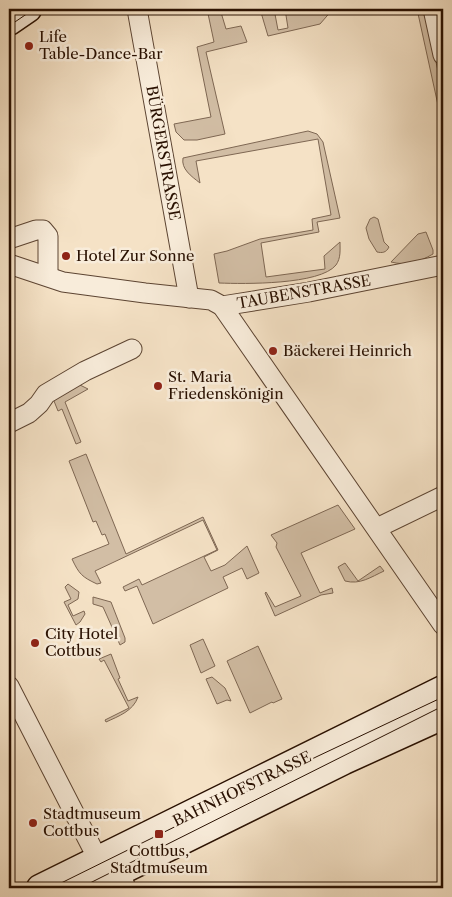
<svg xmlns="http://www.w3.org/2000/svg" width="452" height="897" viewBox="0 0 452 897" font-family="'Libre Caslon Text',serif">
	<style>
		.green { fill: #d2bea5; stroke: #7e6753 }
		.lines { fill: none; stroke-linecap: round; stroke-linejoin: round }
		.street-casing { stroke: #5c4432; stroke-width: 21 }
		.secondary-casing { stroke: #291001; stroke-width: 29 }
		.street { stroke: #f8ecda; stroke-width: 19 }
		.secondary { stroke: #f8ecda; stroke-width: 26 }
		.tram { stroke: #291001; stroke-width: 1 }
		.poi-dot { fill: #8f2418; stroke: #f8ecda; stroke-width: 2 }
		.labels { text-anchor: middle; stroke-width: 5; stroke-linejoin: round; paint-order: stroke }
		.poi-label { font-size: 15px; fill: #291001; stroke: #f8ecda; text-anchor: start }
		.street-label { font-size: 15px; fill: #291001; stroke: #f8ecda }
	</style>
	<rect width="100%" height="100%" fill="#f5e2c6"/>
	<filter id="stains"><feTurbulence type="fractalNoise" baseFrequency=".004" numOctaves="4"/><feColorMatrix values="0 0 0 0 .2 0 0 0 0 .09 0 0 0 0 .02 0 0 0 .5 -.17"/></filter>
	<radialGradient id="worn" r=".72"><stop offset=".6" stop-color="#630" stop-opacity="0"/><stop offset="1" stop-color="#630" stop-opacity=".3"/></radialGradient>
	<g class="green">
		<polygon points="207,9 220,9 226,29 241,26 247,42 206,52 225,134 197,140 184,140 176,132 174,124 211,117 197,47 214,42"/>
		<polygon points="260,9 274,9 278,30 288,28 285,9 333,9 320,24 268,36"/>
		<polygon points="417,9 424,9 443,93 443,128"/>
		<path d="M308,131L317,134L323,142L340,218L317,222L319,232L261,243L266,277L325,269L324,256L340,242C340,250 341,258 336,265C320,285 244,284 219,283L214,254L227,251L260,239L313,230L312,219L331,215L318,139L196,161L200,183C191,176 181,169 183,158Z"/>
		<path d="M374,217L378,219L384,242L389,247C386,253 382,253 377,252L369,239L366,228L370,219Z"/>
		<path d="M426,232L433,250V254C419,262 407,266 391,262L418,234Z"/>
		<polygon points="80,385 88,389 65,402 81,442 76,444 62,409 58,411 52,396 72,386"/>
		<path d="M86,454L126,554L203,517L218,550L204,557L211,571L225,565L247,546L259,573L247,579L242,568L223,577L228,588L153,624L137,586L125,591L123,587L139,579L142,585L217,550L203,520L95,571L101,583L97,584C82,577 79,574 72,559L109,544L105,534L102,535L96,521L93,522L69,461Z"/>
		<polygon points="338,505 355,529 301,553 320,593 332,588 333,593 321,595 275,616 265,593 266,592 275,607 301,596 276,547 277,543 271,535"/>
		<path d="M345,563L358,581L380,566L384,571C371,577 360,585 345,581L338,567Z"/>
		<polygon points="68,584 79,592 78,599 68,605 73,616 84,611 85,614 80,622 76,625 64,602 71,599 65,587"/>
		<polygon points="93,597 111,602 125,638 125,642 120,645 103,607 93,604"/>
		<polygon points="203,639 215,666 201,673 190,645"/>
		<polygon points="258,646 282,699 273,703 272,702 250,713 227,661"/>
		<path d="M111,654L120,678L118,679L128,701L138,697C133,711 119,716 106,722L105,720L129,708L104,660L101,662L99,659Z"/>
		<polygon points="212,677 225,688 231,701 227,700 217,704 206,679"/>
	</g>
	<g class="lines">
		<defs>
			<g id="street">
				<polyline points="137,9 189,298"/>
				<polyline points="433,9 443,55"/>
				<polyline points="9,239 36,230 43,230 48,236 48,276"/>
				<polyline points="9,264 63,282 145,293 211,300 222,306 309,292 443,265"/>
				<polyline points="222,306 443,625"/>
				<polyline points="9,423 29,413 39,404 46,394 85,371 132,349"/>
				<polyline points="377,528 443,496"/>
				<polyline points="9,686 104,871"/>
				<polyline points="108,878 124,883 126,888"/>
			</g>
			<g id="secondary">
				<polyline points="9,22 28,9"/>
				<polyline points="40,888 443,689"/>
				<polyline points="87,888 344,761 443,716"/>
			</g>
		</defs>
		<use href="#street" class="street-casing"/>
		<use href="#secondary" class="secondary-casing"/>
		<use href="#street" class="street"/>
		<use href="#secondary" class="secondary"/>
		<g class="tram">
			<polyline points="9,26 34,9"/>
			<polyline points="51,888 316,757 443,697"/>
			<polyline points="80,888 443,706"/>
		</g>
	</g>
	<g class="poi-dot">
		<circle cx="29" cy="46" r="5"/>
		<circle cx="66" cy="256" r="5"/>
		<circle cx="273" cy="351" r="5"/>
		<circle cx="158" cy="386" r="5"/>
		<circle cx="35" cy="643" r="5"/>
		<circle cx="33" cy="823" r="5"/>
		<rect x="154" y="829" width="10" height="10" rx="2.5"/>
	</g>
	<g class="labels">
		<g class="poi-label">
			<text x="39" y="42">Life<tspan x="39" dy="17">Table-Dance-Bar</tspan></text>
			<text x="76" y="261">Hotel Zur Sonne</text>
			<text x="283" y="356">Bäckerei Heinrich</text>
			<text x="168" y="382">St. Maria<tspan x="168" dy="17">Friedenskönigin</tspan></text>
			<text x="45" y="639">City Hotel<tspan x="45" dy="17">Cottbus</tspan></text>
			<text x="43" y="819">Stadtmuseum<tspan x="43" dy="17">Cottbus</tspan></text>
			<text x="159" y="856" text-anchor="middle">Cottbus,<tspan x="159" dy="17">Stadtmuseum</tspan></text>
		</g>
		<g class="street-label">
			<text transform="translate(163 153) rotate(80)" y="5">BÜRGERSTRASSE</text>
			<text transform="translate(304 292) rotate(-10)" y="5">TAUBENSTRASSE</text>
			<text transform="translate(242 789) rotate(-26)" y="5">BAHNHOFSTRASSE</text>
		</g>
	</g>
	<rect width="452" height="897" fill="none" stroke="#f5e2c6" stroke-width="30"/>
	<rect x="10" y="10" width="432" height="877" fill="none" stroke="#291001" stroke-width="2.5"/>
	<rect x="15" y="15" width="422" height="867" fill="none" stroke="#291001"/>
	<rect width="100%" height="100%" filter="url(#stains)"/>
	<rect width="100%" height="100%" fill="url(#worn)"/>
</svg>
